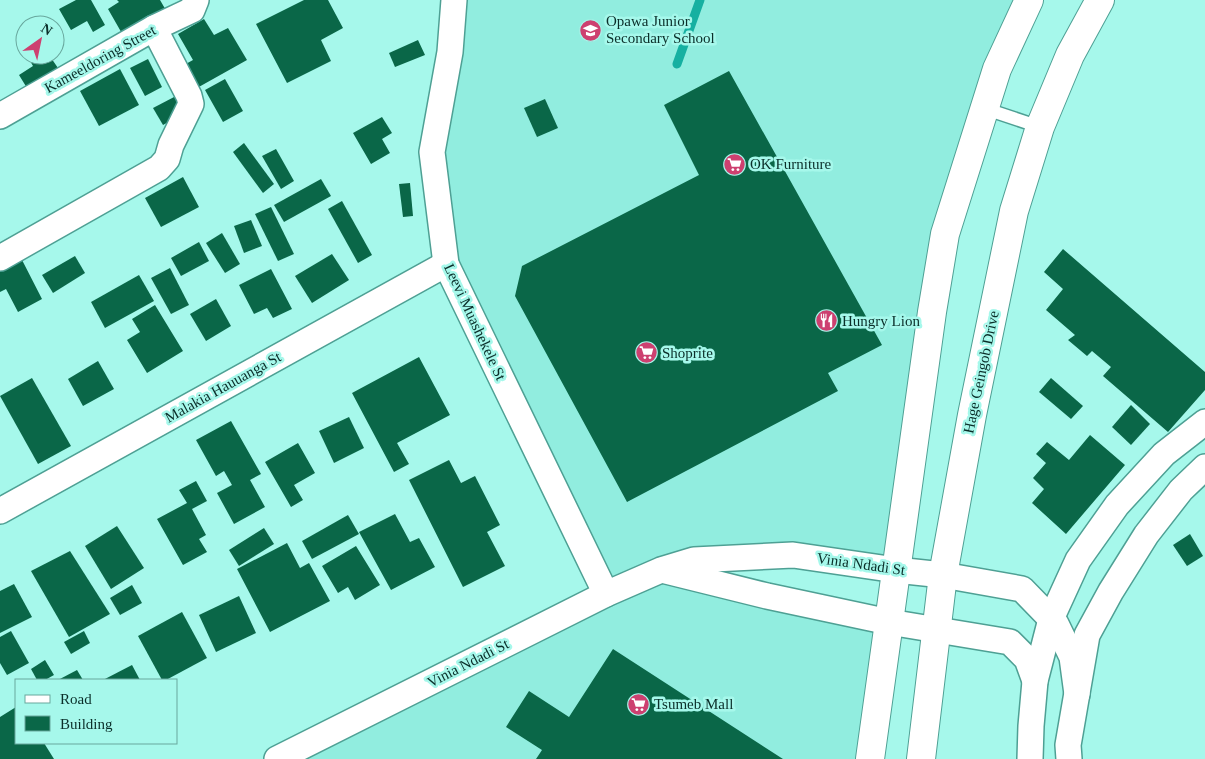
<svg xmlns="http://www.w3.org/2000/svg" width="1205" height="759" viewBox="0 0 1205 759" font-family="Georgia,serif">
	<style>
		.built { fill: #91eddf }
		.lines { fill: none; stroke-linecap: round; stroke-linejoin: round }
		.stream { stroke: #16b0a1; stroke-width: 9 }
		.building { fill: #0a6748 }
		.service-casing { stroke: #4ea094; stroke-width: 15 }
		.minor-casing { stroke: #4ea094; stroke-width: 28 }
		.trunk-casing { stroke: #4ea094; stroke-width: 30 }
		.service { stroke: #fff; stroke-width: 12 }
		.minor { stroke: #fff; stroke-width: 25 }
		.trunk { stroke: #fff; stroke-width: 28 }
		.labels { text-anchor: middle; stroke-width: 5; stroke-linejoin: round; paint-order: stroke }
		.poi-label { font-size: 15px; fill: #0a2e29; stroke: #a6f8eb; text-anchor: start }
		.street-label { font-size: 15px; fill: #0a2e29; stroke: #a6f8eb }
	</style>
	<rect width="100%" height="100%" fill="#a6f8eb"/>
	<polygon class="built" points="456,0 1029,0 945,234 896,570 793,555 663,570 889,622 870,759 277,759 605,594 446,264 432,152"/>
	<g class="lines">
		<polyline class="stream" points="677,64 700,0"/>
	</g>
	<g class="building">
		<polygon points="76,0 91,0 105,25 93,32 87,21 71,30 59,9"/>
		<polygon points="117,0 160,0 167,12 124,37 108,9 119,2"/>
		<polygon points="304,0 328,0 343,28 321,40 331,61 287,83 256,24"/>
		<polygon points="204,19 214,35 228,28 247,60 197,88 184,65 193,60 178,34"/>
		<polygon points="418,40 425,55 395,67 389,53"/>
		<polygon points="34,55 49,55 58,68 27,88 19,75 33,66 29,59"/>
		<polygon points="148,59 162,87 145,96 130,68"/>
		<polygon points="120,69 139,105 99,126 80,91"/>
		<polygon points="729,71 882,345 828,373 838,391 627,502 515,296 522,266 699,175 664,105"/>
		<polygon points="225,79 243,111 223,122 205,90"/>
		<polygon points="176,96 185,113 163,125 153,108"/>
		<polygon points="545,99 558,128 537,137 524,108"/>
		<polygon points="382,117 392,133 382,139 390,153 371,164 353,133"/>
		<polygon points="244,143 274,184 263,193 233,152"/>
		<polygon points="276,149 294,181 281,189 262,156"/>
		<polygon points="183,177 199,207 161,227 145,198"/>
		<polygon points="321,179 331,196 284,222 274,205"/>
		<polygon points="410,183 413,216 403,217 399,184"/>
		<polygon points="342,201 372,255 358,263 328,209"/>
		<polygon points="271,207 294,254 278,261 255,214"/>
		<polygon points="251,220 262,246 244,253 234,226"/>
		<polygon points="222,233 240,264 225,273 206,243"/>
		<polygon points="199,242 209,261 181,276 171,258"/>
		<polygon points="1063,249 1205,372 1205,390 1168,432 1103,376 1111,367 1092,351 1087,356 1068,340 1075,335 1046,310 1063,289 1044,272"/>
		<polygon points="332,254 349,280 312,303 295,276"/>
		<polygon points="75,256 85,273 53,293 42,275"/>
		<polygon points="21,258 42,299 18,312 6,289 0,292 0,269"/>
		<polygon points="170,268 189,305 171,314 151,278"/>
		<polygon points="271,269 292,309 273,318 267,308 254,314 239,285"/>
		<polygon points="139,275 154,301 105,328 91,302"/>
		<polygon points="216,299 231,326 206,341 190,314"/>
		<polygon points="155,305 183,351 147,373 127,340 140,332 132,319"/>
		<polygon points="419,357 450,415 397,443 409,464 394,472 352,393"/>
		<polygon points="98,361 114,389 83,406 68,379"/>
		<polygon points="32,378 71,446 38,464 0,396"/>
		<polygon points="1051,378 1083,406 1071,419 1039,392"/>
		<polygon points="1131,405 1150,424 1131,445 1112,427"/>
		<polygon points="349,417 364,448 334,463 319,431"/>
		<polygon points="231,421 261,474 250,480 265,507 234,524 217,493 232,485 224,471 216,476 196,440"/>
		<polygon points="1090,435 1125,465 1066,534 1032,503 1044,489 1033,478 1046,463 1036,454 1047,442 1069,460"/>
		<polygon points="298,443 315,473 294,485 303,500 291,507 265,462"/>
		<polygon points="449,460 461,483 475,476 500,525 487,532 505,566 463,587 409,480"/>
		<polygon points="196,481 207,501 192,509 206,535 199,539 207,552 183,565 157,519 187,503 179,490"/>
		<polygon points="395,514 410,542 419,538 435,567 391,590 359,532"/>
		<polygon points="348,515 359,534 312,559 302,541"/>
		<polygon points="117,526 144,568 111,589 85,546"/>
		<polygon points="264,528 274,544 239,566 229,550"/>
		<polygon points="1190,534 1203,556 1187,566 1173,545"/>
		<polygon points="287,543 300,568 309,563 330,601 270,632 237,569"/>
		<polygon points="356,546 380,585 355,600 348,587 338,593 322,566"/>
		<polygon points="70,551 110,614 69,637 31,571"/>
		<polygon points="14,584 32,617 0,633 0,591"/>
		<polygon points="132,585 142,603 120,615 110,598"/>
		<polygon points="239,596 256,633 216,652 199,615"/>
		<polygon points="182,612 207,658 166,680 162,680 138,636"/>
		<polygon points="11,631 29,663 7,675 0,663 0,637"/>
		<polygon points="84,631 90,643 71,654 64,642"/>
		<polygon points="613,649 783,759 536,759 542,750 506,727 529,691 569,717"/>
		<polygon points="45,660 54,675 45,680 37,680 31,669"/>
		<polygon points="132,665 140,680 103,680"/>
		<polygon points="77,670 83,680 58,680"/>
		<polygon points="16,707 16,743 44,743 54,759 0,759 0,717"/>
	</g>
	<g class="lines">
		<defs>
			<polyline id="service" points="983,108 1040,127"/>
			<g id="minor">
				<polyline points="454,0 450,52 432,152 446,264 606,594"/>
				<polyline points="0,116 154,28 192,10 196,0"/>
				<polyline points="0,258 159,168 167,159 171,145 191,104 189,96 154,28"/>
				<polyline points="0,511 446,264"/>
				<polyline points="662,570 767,596 889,622 1010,642 1027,659 1035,681"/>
				<polyline points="277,759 606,594 661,570 694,560 793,555 896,570 943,575 1022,589 1056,624 1072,657 1077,694"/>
				<polyline points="1030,759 1031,726 1035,681 1051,619 1078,560 1117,505 1164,454 1205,422"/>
				<polyline points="1069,759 1068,745 1087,635 1111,591 1146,535 1181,490 1205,467"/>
			</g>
			<g id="trunk">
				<polyline points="870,759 932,312 945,234 997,69 1029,0"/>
				<polyline points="921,759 943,575 972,415 1014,211 1040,127 1070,55 1100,0"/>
			</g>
		</defs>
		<use href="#service" class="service-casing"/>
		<use href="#minor" class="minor-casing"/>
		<use href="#trunk" class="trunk-casing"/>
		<use href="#service" class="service"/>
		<use href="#minor" class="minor"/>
		<use href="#trunk" class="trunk"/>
	</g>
	<defs>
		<symbol id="school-disc" viewBox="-11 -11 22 22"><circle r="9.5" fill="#cd4070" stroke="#a6f8eb"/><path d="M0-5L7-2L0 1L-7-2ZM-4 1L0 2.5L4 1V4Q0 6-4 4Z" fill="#fff"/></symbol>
		<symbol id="supermarket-disc" viewBox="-11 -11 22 22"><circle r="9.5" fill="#cd4070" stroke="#a6f8eb"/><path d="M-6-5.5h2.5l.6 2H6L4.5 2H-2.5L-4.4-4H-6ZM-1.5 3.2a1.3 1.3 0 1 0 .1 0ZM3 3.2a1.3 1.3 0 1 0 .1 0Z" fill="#fff"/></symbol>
		<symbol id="restaurant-disc" viewBox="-11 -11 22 22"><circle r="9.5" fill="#cd4070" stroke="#a6f8eb"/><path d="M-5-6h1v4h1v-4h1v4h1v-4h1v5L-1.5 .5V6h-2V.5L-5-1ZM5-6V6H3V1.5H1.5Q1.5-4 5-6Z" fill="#fff"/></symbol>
	</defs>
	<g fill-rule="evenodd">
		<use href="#school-disc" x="578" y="18" width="25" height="25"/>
		<use href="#supermarket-disc" x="722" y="152" width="25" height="25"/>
		<use href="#restaurant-disc" x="814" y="308" width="25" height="25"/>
		<use href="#supermarket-disc" x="634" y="340" width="25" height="25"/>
		<use href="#supermarket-disc" x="626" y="692" width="25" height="25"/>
	</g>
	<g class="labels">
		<g class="poi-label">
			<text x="606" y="26">Opawa Junior<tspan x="606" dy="17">Secondary School</tspan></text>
			<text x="750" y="169">OK Furniture</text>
			<text x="842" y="326">Hungry Lion</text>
			<text x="662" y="358">Shoprite</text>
			<text x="654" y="709">Tsumeb Mall</text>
		</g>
		<g class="street-label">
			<text transform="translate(100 59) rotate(-29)" y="5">Kameeldoring Street</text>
			<text transform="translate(475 322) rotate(65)" y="5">Leevi Muashekele St</text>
			<text transform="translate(981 372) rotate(-78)" y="5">Hage Geingob Drive</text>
			<text transform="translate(223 387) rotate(-29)" y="5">Malakia Hauuanga St</text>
			<text transform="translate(861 564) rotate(8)" y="5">Vinia Ndadi St</text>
			<text transform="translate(468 663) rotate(-27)" y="5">Vinia Ndadi St</text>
		</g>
	</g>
	<rect x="15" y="679" width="162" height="65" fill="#a6f8eb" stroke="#68a79d"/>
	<rect x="25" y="695" width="25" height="8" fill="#ffffff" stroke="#68a79d"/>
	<text x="60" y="704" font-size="15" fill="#0a2e29">Road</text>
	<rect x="25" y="716" width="25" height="15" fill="#0a6748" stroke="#68a79d"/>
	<text x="60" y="729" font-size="15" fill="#0a2e29">Building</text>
	<g transform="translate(40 40) rotate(33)"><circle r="24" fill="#a6f8eb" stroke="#68a79d"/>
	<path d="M0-4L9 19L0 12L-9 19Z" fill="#cd4070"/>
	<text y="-8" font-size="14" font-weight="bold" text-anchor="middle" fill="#0a2e29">N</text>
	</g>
</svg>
